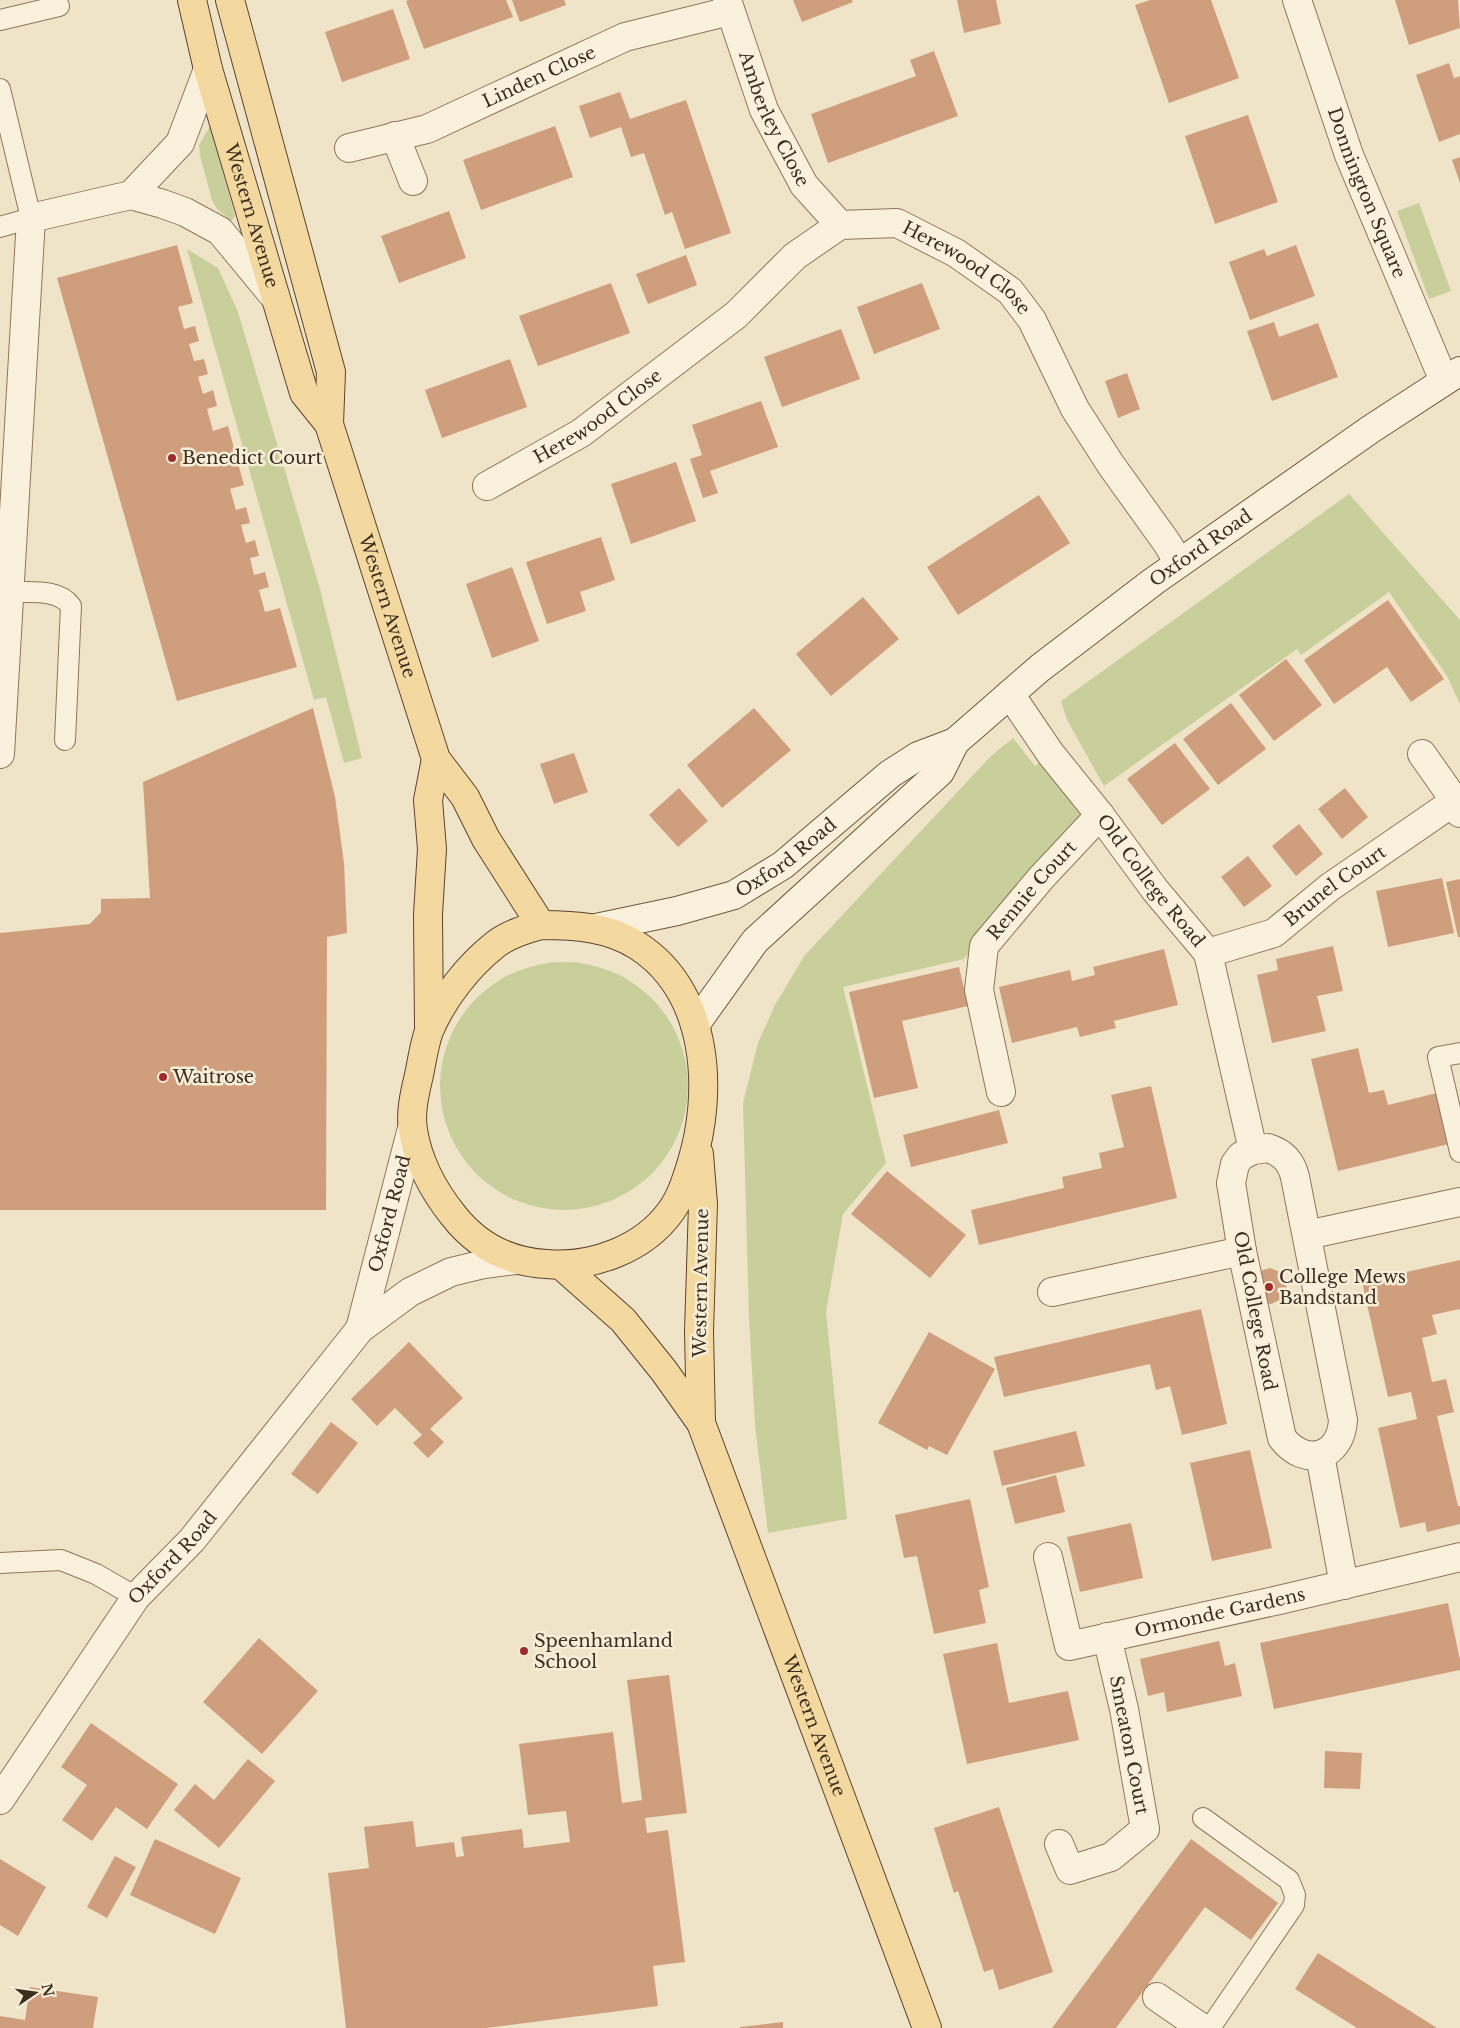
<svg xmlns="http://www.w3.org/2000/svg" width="1460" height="2028" viewBox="0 0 1460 2028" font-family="'Libre Baskerville',serif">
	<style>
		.green { fill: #c9cf9b }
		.building { fill: #cf9f7d }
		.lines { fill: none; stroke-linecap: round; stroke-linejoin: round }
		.service-casing { stroke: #8d765c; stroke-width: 22 }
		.minor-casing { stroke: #8d765c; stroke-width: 30 }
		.tertiary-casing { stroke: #8d765c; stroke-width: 30 }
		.secondary-casing { stroke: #6f573f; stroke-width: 30 }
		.primary-casing { stroke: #5b4430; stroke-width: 30 }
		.service { stroke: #faf1dc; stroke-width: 20 }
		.minor { stroke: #faf1dc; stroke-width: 28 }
		.tertiary { stroke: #faf1dc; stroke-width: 28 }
		.secondary { stroke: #faf1dc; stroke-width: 28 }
		.primary { stroke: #f3d9a0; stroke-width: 28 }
		.poi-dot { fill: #9e2a2b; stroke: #f7eed8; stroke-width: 2 }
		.labels { text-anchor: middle; stroke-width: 5; stroke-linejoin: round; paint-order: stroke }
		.street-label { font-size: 18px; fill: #3d2e20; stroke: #f7eed8 }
		.poi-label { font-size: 18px; fill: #3d2e20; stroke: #f7eed8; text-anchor: start }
	</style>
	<rect width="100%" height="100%" fill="#f0e4c8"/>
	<g class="green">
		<polygon points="210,126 235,216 231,221 217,209 212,200 200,156 199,145"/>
		<polygon points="1419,203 1451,291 1429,299 1397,211"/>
		<polygon points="187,249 218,268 238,312 320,589 362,758 344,763 326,697 314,700"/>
		<polygon points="1349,494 1460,620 1460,704 1447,676 1389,592 1301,655 1297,649 1104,786 1067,720 1061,701"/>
		<polygon points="1013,738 1035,766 1048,758 1092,812 964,959 843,987 886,1163 843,1214 826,1312 847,1519 768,1533 755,1425 749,1318 743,1103 758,1043 775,1005 805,955 991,756"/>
		<circle cx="564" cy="1086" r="124"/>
	</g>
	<g class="building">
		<polygon points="409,0 506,0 513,17 424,49 406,1"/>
		<polygon points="512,0 564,0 566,5 520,22"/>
		<polygon points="793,0 852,0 853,2 802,22"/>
		<polygon points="957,0 996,0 1001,24 964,33"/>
		<polygon points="1150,0 1211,0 1239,78 1169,103 1135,5"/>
		<polygon points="1395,0 1458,0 1460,28 1409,45"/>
		<polygon points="393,9 410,59 342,82 325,32"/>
		<polygon points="934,51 958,116 828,163 811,114 916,76 910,60"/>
		<polygon points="1449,63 1454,78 1460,76 1460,134 1439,142 1416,75"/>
		<polygon points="620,92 630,119 686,100 731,233 685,249 672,212 665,215 644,153 631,157 621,127 590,138 579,106"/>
		<polygon points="1248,115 1278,202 1215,224 1185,136"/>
		<polygon points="555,126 573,177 481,210 463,160"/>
		<polygon points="1460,157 1460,183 1452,160"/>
		<polygon points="449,211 466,258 399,283 381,236"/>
		<polygon points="177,245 193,303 178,307 184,329 195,326 199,341 189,344 194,361 204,359 208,374 198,377 203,394 213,390 217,406 207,409 213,431 228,426 244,485 230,489 236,510 246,507 250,523 241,525 246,543 255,540 259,556 250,558 254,575 265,572 269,587 259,590 265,612 280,608 297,667 177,701 57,278"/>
		<polygon points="1296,245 1315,296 1250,320 1229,262 1264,249 1267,256"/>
		<polygon points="686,255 697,285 648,304 636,274"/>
		<polygon points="611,283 630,333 538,366 519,316"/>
		<polygon points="922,283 940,329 874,354 857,307"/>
		<polygon points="1274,322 1279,337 1318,323 1338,377 1272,401 1247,331"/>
		<polygon points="841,329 860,379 782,407 764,357"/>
		<polygon points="510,359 527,407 442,438 425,390"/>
		<polygon points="1127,373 1140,409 1118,418 1105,381"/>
		<polygon points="761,401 778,447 710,471 718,493 703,498 690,459 702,455 692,425"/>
		<polygon points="676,462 696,521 631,544 611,484"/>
		<polygon points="1039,495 1070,543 958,615 927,567"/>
		<polygon points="601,537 615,580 580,592 586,611 547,624 526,562"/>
		<polygon points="512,567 539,641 492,658 466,584"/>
		<polygon points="863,597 899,639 831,696 796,654"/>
		<polygon points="1388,600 1444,679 1411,702 1387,667 1334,704 1304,660"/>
		<polygon points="1286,659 1322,705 1274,741 1239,695"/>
		<polygon points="1231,703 1266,749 1218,785 1183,739"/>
		<polygon points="313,708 335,797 344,863 347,933 327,937 326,1210 0,1210 0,933 90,924 101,912 101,899 150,898 143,782"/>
		<polygon points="754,708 791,750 722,808 687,765"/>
		<polygon points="1175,743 1210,789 1162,825 1127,779"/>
		<polygon points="574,753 588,792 554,804 540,764"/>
		<polygon points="679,788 708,821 678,847 649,815"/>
		<polygon points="1345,788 1368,817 1342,839 1318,809"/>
		<polygon points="1299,824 1323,854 1296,876 1272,846"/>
		<polygon points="1248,856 1272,886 1244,907 1221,877"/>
		<polygon points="1442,878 1454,933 1388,947 1376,891"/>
		<polygon points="1460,879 1460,937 1458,937 1446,882"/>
		<polygon points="1333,946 1343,991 1317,996 1326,1031 1272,1043 1257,975 1278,970 1276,959"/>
		<polygon points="1164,949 1178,1005 1114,1021 1116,1028 1080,1037 1077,1027 1012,1043 999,987 1070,970 1072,981 1095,975 1093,967"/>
		<polygon points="959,967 968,1006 902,1021 918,1088 874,1098 849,992"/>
		<polygon points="1358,1048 1369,1093 1384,1090 1388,1105 1437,1093 1449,1144 1338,1171 1311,1059"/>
		<polygon points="1151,1086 1177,1198 979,1245 971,1210 1064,1188 1062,1177 1102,1168 1099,1153 1124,1147 1111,1095"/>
		<polygon points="999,1110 1008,1143 911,1167 903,1135"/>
		<polygon points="887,1171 966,1235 930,1278 851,1214"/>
		<polygon points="1460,1260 1460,1309 1432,1315 1437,1334 1422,1338 1432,1382 1446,1379 1454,1412 1437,1416 1458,1506 1460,1506 1460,1524 1427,1532 1425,1522 1400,1528 1378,1428 1417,1419 1411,1392 1388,1397 1362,1282"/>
		<polygon points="1270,1268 1280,1272 1287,1282 1286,1294 1282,1299 1271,1304 1265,1303 1260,1271"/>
		<polygon points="1201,1309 1227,1424 1182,1435 1170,1386 1156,1390 1150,1364 1004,1397 994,1357"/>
		<polygon points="929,1332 995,1369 947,1455 929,1446 927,1450 878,1423"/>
		<polygon points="409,1342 463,1398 430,1429 444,1442 428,1458 413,1443 422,1435 395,1408 377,1426 351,1399"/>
		<polygon points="331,1422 358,1443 318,1494 291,1474"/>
		<polygon points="1076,1431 1085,1466 1002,1486 993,1451"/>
		<polygon points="1250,1450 1272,1548 1212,1561 1190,1463"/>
		<polygon points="1056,1475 1065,1512 1015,1524 1006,1488"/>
		<polygon points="970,1499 989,1587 979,1590 986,1623 934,1634 917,1556 904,1558 895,1515"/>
		<polygon points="1131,1523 1143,1578 1080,1592 1067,1537"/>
		<polygon points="1448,1603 1460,1660 1460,1670 1274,1709 1260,1643"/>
		<polygon points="259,1638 318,1691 262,1754 203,1702"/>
		<polygon points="1219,1641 1225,1666 1235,1663 1242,1696 1167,1712 1164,1692 1148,1696 1140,1659"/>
		<polygon points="997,1643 1009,1703 1068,1691 1079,1740 967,1764 943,1654"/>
		<polygon points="669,1675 687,1813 645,1818 647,1833 668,1830 685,1962 653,1966 658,2006 486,2028 346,2028 328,1873 369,1868 364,1827 413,1821 416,1847 454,1842 456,1857 464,1856 461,1837 522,1829 524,1848 570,1842 566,1811 528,1815 519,1744 613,1732 622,1803 642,1800 627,1680"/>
		<polygon points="91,1723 178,1784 147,1829 116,1807 92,1841 62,1820 87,1785 61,1767"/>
		<polygon points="1325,1751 1362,1753 1360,1789 1324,1788"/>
		<polygon points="248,1759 275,1781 219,1848 174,1810 195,1784 214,1800"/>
		<polygon points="999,1807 1053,1972 999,1990 993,1969 984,1972 958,1891 954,1893 934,1828"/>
		<polygon points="155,1839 241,1878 215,1934 130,1895"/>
		<polygon points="1191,1839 1278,1903 1251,1940 1205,1907 1116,2028 1052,2028"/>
		<polygon points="115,1856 136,1867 107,1918 87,1907"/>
		<polygon points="0,1859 46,1887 18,1936 0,1925"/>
		<polygon points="1318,1953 1353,1975 1437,2028 1357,2028 1295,1989"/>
		<polygon points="30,1987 98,1997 93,2028 0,2028 0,2016 25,2020"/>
		<polygon points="783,2022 783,2028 740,2028 740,2027"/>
	</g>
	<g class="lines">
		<defs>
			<g id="service">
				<polyline points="0,20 59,6"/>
				<polyline points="0,89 31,218 0,227"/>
				<path d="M9,592C29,593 58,588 71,606L65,740"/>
				<polyline points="1460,1053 1438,1057 1460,1152"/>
				<polyline points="0,1563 61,1560 96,1574 136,1597"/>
				<polyline points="1203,1818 1289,1880 1295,1895 1294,1905 1210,2028"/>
			</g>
			<g id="minor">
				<path id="s1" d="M727,0L764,110L804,185L840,225"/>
				<path id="s2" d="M1297,0L1349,155L1444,381"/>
				<polyline points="395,136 413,181"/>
				<path id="s3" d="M349,148L427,129L625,37L730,11"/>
				<polyline points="131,195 180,143 208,69"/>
				<path id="s4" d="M487,486L581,433L736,315L795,256L840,225L897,223L956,253L1010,291L1032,320L1075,409L1111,465L1167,543L1179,563"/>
				<path id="s5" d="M1010,694L1050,753L1100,815L1155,890L1208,953L1253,1150"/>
				<polyline points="0,754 31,218 131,195 163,204 185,212 220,231 273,295"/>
				<polyline points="1422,754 1455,801 1460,813"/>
				<path id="s6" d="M1208,953L1274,933L1330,887L1455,801"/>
				<path id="s7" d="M1001,1092L979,990L984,946L1041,878L1100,815"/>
				<path d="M1268,1148C1283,1153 1291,1161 1295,1177L1343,1420C1341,1458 1305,1468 1282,1438L1242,1251L1231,1183L1235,1164L1241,1156L1253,1150Z"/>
				<polyline points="1307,1235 1460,1202"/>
				<polyline points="1052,1292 1242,1251"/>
				<polyline points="1320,1455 1344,1585"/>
				<path id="s8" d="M1048,1557L1069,1646L1279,1600L1460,1557"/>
				<polyline points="1059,1844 1070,1870 1111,1857 1145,1829 1124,1709 1107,1637"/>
				<polyline points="1157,1997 1202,2028"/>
			</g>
			<g id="tertiary">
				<path id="s9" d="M360,1329L412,1128"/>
				<path id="s10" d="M0,1800L136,1597L192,1540L360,1329L410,1292L451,1272L484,1264L516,1260"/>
			</g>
			<g id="secondary">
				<path id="s11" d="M596,928L677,911L734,895L783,865L890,774L918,756L955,742L1040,668L1154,581L1371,429L1460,371"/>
				<polyline points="695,1025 755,941 940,772 955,742"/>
			</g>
			<g id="primary">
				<path id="s12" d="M192,0L208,69L304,393L329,424"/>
				<path id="s13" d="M230,0L331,372L329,424L436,759L465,797L486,839L541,925"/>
				<path d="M541,925C575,925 609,927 638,946C709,992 714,1092 691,1165C686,1181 681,1197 671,1211C644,1249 592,1268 547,1264C509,1262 477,1246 453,1215C433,1190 418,1162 413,1130C410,1112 415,1092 419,1075C422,1061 424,1045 429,1031C443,998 468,966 496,944C509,934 526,929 541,925Z"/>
				<polyline points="429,1028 428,914 432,849 428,800 436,759"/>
				<polyline points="699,1154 703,1204 699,1332 701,1423"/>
				<path id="s14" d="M562,1266L623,1320L664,1371L701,1423L927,2028"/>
			</g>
		</defs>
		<use href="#service" class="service-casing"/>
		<use href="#minor" class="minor-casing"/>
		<use href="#tertiary" class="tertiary-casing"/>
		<use href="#secondary" class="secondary-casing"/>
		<use href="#primary" class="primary-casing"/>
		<use href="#service" class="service"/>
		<use href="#minor" class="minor"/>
		<use href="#tertiary" class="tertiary"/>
		<use href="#secondary" class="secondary"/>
		<use href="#primary" class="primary"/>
	</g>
	<g class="poi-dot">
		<circle cx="172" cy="458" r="5"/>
		<circle cx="163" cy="1077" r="5"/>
		<circle cx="1269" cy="1287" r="5"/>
		<circle cx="524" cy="1651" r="5"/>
	</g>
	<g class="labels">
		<g class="street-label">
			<text dy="6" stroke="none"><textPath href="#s3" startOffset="204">Linden Close</textPath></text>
			<text dy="6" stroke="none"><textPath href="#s1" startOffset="128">Amberley Close</textPath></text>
			<text dy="6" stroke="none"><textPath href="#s2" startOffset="205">Donnington Square</textPath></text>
			<text dy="6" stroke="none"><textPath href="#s12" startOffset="224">Western Avenue</textPath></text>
			<text dy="6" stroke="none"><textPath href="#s4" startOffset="581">Herewood Close</textPath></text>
			<text dy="6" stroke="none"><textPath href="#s4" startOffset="131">Herewood Close</textPath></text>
			<text dy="6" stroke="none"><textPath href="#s11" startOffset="726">Oxford Road</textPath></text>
			<text dy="6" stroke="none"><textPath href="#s13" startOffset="629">Western Avenue</textPath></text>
			<text dy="6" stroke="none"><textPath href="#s11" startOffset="206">Oxford Road</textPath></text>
			<text dy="6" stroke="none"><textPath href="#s5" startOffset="234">Old College Road</textPath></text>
			<text dy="6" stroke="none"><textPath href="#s6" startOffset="146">Brunel Court</textPath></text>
			<text dy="6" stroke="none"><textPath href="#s7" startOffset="222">Rennie Court</textPath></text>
			<text dy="6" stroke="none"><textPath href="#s9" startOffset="119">Oxford Road</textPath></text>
			<text transform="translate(701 1283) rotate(-89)" y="6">Western Avenue</text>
			<text transform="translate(1255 1311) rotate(79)" y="6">Old College Road</text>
			<text dy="6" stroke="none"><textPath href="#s10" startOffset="298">Oxford Road</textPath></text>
			<text dy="6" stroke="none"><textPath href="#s8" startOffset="246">Ormonde Gardens</textPath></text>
			<text dy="6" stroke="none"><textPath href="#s14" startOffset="534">Western Avenue</textPath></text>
			<text transform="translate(1129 1745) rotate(79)" y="6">Smeaton Court</text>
		</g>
		<g class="poi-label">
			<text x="182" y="464">Benedict Court</text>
			<text x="173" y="1083">Waitrose</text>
			<text x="1279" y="1283">College Mews<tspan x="1279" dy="21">Bandstand</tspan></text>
			<text x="534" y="1647">Speenhamland<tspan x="534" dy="21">School</tspan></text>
		</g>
	</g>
	<g transform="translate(35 1993) rotate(77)" stroke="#f7eed8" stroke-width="4" paint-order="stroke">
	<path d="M0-4L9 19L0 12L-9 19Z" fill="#3d2e20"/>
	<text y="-8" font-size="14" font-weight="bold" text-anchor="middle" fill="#3d2e20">N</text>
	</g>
</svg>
